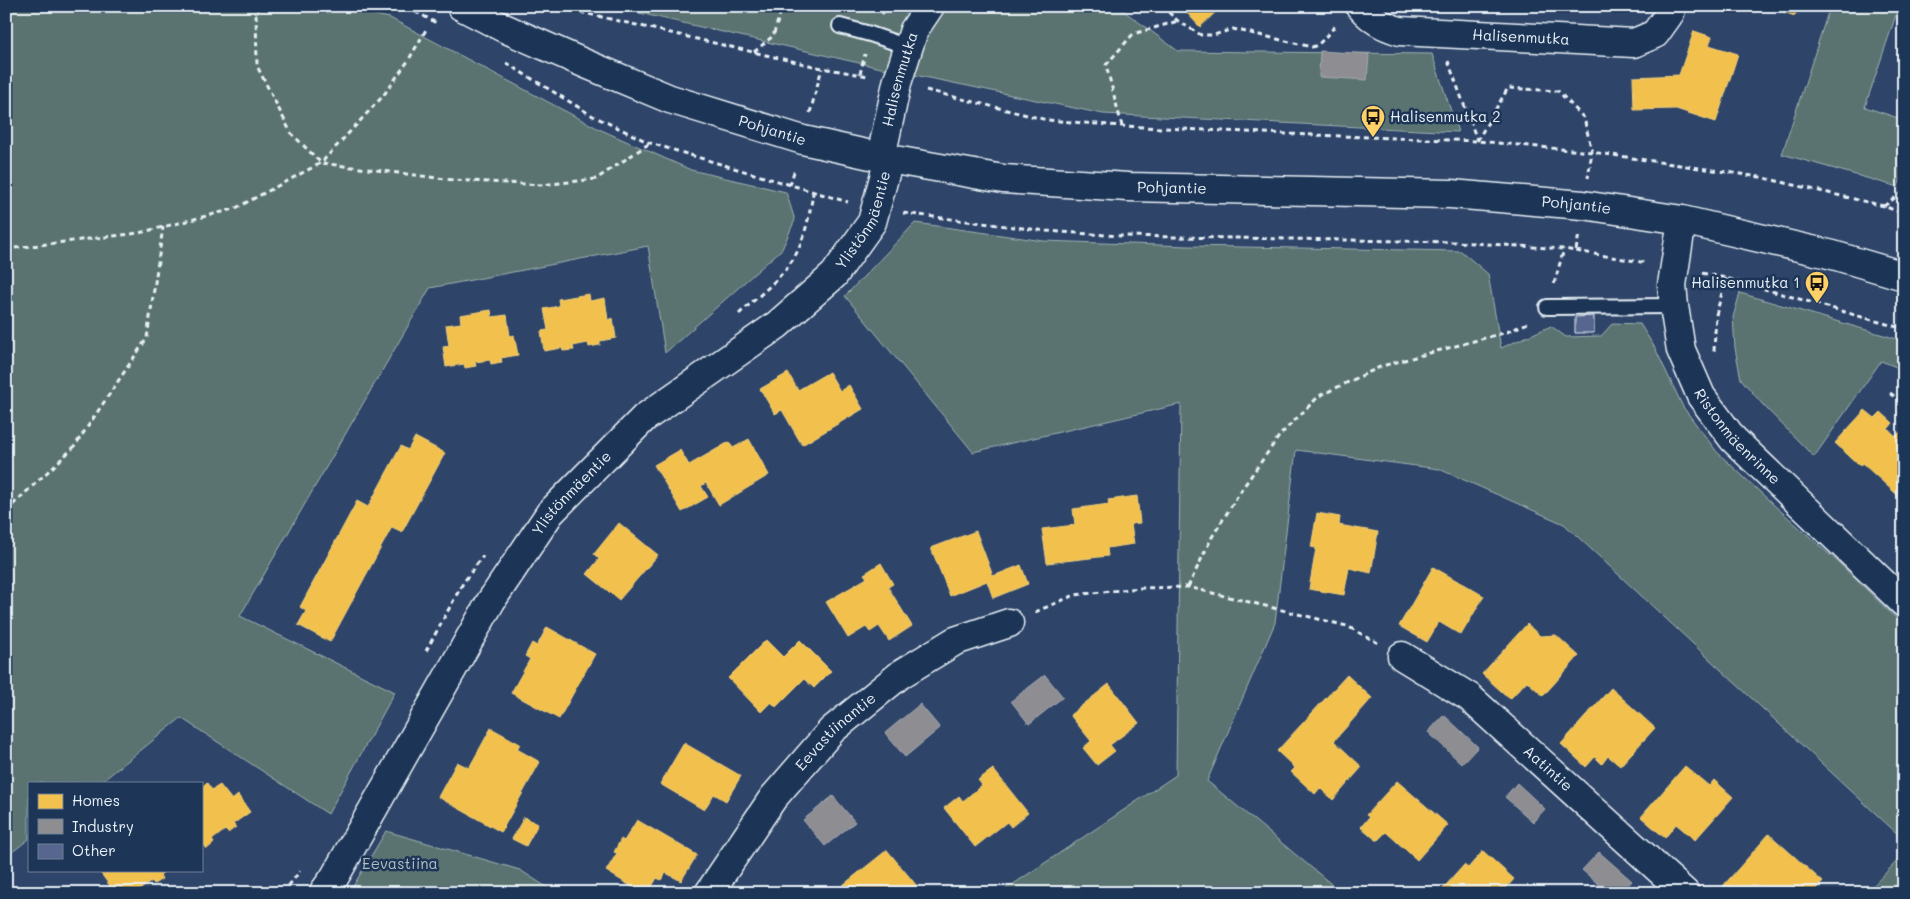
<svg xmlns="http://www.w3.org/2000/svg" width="1910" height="899" viewBox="0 0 1910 899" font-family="Mali,sans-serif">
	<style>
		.green { fill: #5a7370; stroke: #a1b2b4 }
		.homes { fill: #f2c14e; stroke: #efcf81 }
		.industry { fill: #8d8d92; stroke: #a8abb1 }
		.building { fill: #56668e; stroke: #e8f1f8 }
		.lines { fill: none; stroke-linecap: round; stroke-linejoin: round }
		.service-casing { stroke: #e8f1f8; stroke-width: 18 }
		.minor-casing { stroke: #e8f1f8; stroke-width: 31 }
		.tertiary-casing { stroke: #e8f1f8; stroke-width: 31 }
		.path { stroke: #e8f1f8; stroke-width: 3; stroke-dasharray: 5 4; stroke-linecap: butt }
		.service { stroke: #1d3557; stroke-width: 14 }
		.minor { stroke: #1d3557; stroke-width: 28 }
		.tertiary { stroke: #1d3557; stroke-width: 28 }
		.labels { text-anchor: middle; stroke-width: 5; stroke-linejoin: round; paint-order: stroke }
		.street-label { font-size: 15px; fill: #e8f1f8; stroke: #1d3557 }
		.poi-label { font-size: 15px; fill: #e8f1f8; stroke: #1d3557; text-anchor: start }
		.park-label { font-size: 15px; fill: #afbfc2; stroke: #1d3557 }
	</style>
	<rect width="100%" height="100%" fill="#2e4468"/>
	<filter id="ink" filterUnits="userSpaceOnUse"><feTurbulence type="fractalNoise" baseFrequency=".02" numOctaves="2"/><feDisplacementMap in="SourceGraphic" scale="10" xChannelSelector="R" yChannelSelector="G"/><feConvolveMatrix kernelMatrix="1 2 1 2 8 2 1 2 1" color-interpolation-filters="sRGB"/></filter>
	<g filter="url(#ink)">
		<g class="green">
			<polygon points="6,6 332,6 390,18 599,129 691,170 786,192 795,220 782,249 665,353 648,246 430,288 240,616 395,692 328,814 181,718 100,783 29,783 29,839 6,857"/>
			<polygon points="615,6 1117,6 1178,51 1432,54 1458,132 1103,114 881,68 617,8"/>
			<polygon points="1830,6 1899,6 1865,107 1904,120 1904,169 1898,187 1782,154"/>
			<polygon points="915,223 1044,241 1188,246 1461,251 1488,274 1501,348 1551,326 1566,337 1601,336 1613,323 1640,324 1655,348 1683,407 1717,452 1774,505 1839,563 1900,622 1904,629 1904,840 1564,524 1439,469 1296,450 1275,623 1207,781 1342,893 1000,893 1176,775 1181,404 973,452 845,296"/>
			<polygon points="1740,293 1904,341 1904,370 1881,361 1814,457 1763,405 1741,379 1735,348 1733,317"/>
			<polygon points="386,831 520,870 556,893 349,893"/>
			<polygon points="1904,854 1904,893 1866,893"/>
		</g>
		<g class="homes">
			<polygon points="1186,6 1222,6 1200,27 1185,11"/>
			<polygon points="1621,6 1644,6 1644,12 1621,10"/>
			<polygon points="1766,6 1798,6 1795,16"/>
			<polygon points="1694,31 1712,37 1709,45 1738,54 1716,122 1676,109 1634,110 1633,77 1679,75"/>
			<polygon points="589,294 590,301 605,298 608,320 613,318 616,338 600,341 600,345 589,347 588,343 573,346 574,350 563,351 562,348 544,351 541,331 548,330 544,309 559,306 558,299"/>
			<polygon points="491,310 492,317 507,315 510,336 514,335 518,355 501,358 502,362 491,364 490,360 475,362 476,366 465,368 464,364 446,367 443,347 449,346 446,325 461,323 460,315"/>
			<polygon points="829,372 840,391 849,385 863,409 802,445 782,410 775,414 760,389 788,373 798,390"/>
			<polygon points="1865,410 1875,418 1881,412 1893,423 1888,429 1896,436 1901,431 1904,434 1904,501 1862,463 1860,466 1835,443"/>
			<polygon points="415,437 445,453 402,532 392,527 330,642 298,625 306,611 300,607 357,501 368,507 401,446 408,450"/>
			<polygon points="749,439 769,475 719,505 706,483 701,486 708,497 682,512 654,465 680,450 689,465 729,442 733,448"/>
			<polygon points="1137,496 1140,523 1131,524 1134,544 1107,548 1108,556 1047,563 1042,529 1075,525 1073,509 1109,504 1108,500"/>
			<polygon points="1317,513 1340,517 1339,525 1378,532 1371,573 1349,568 1344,595 1309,589 1316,548 1311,547"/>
			<polygon points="619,523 658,555 619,600 587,574 599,559 594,554"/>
			<polygon points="976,531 993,576 1021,565 1028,584 993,598 987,581 950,596 931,548"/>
			<polygon points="881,563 893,584 888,587 912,626 889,641 879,626 870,632 866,627 848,638 826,602 867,578 864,574"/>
			<polygon points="1433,567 1484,596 1461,635 1439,622 1427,642 1399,626"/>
			<polygon points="1527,624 1540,636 1556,635 1579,656 1543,696 1527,681 1510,699 1482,674"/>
			<polygon points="547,627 595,654 559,719 511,693 530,659 525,656 532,643 537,646"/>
			<polygon points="766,640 783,657 800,640 831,671 814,688 804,679 776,707 771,702 761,712 728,678"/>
			<polygon points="1347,675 1372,698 1334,741 1362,767 1333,800 1320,788 1315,794 1291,772 1295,768 1277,751"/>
			<polygon points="1109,684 1139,723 1110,745 1115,751 1097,765 1083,748 1091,741 1070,715"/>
			<polygon points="1611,688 1655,728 1620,766 1608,756 1602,764 1595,757 1586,767 1561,744"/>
			<polygon points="491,728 520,744 517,749 540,762 501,832 438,797 457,762 469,768"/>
			<polygon points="684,743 741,776 726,801 714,794 704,810 660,784"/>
			<polygon points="1685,766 1709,786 1714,780 1733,797 1695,840 1676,824 1665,838 1641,817"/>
			<polygon points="993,769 1028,813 1011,827 1007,822 975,847 944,808 959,796 963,801 982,785 978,780"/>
			<polygon points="1397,781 1448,825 1417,860 1386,832 1377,841 1361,827 1369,817 1366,815"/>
			<polygon points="207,783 212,790 220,785 232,800 238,795 250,812 233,824 236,827 228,833 225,830 212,840 214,843 207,849 204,845 201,847 201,787"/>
			<polygon points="524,817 538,824 526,846 512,839"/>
			<polygon points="637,820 697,855 681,881 666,873 661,880 657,878 648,893 642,893 606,871 617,853 614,852 621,839 624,841"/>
			<polygon points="1769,834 1823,882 1813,893 1772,893 1763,885 1756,893 1730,893 1723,886"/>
			<polygon points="887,850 917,886 908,893 849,893 843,885"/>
			<polygon points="1483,851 1514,879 1502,893 1439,893 1464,865 1468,868"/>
			<polygon points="166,870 160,875 162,879 154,884 152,881 138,891 140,893 105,893 104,891 110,886 99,871"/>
		</g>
		<g class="industry">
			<polygon points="1320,51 1369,54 1367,80 1319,77"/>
			<polygon points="1045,675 1063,697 1029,724 1011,701"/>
			<polygon points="920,704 940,728 905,757 885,733"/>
			<polygon points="1444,715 1478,747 1462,764 1428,732"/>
			<polygon points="1517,783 1545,809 1533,822 1505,797"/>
			<polygon points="833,796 855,822 825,846 803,820"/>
			<polygon points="1599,852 1632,881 1621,893 1600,893 1604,889 1582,870"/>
		</g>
		<polygon class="building" points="1594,316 1594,333 1575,333 1575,317"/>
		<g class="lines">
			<defs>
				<g id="service">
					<polyline points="840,26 870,34 908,47"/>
					<polyline points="1547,307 1674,306"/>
				</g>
				<g id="minor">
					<path id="s1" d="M1360,6C1372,20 1383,26 1400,31L1634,43L1655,34L1670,13L1672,6"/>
					<path id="s2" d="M881,157L897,83L914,30L930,6"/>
					<path id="s3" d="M1682,220L1672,285L1674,306L1681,350L1701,396L1733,439L1904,603"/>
					<path id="s4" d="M1402,656L1469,697L1685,893"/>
					<path id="s5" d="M709,893L773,798L832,730L901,674L955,641L1009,623"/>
				</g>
				<g id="tertiary">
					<path id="s6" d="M461,6L504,28L586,64L670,99L803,140L889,159L1003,179L1128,187L1451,194L1583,205L1682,220L1833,255L1904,276"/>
					<path id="s7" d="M323,893L334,878L491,601L550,513L644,418L777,325L834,275L872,222L889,159"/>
				</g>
			</defs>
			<use href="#service" class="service-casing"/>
			<use href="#minor" class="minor-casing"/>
			<use href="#tertiary" class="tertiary-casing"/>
			<g class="path">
				<polyline points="259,6 256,12 257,66 291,133 321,163 453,180 541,185 596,179 650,143"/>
				<polyline points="398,6 420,14 438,24"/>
				<polyline points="554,6 822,68 868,76"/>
				<polyline points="598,6 600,17"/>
				<polyline points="1162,6 1178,21 1201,35 1214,35 1233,29 1312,47 1318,45 1337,24"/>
				<polyline points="882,14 887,6"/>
				<polyline points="754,52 773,36 781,11"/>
				<polyline points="1448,61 1477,140"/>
				<polyline points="506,63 593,116 650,143 848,202"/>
				<polyline points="860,74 865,54"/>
				<polyline points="926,90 1047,120 1122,126 1286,134 1477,141 1592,152 1760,177 1884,206 1904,214"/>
				<polyline points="810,113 822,68"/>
				<polyline points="1122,126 1106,65 1133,34 1178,21"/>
				<polyline points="1477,141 1508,88 1558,91 1584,118 1592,152 1588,178"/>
				<polyline points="790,185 795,168"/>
				<polyline points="1884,206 1904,191"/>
				<polyline points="903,213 1046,231 1121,236 1457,242 1564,249 1647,263"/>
				<polyline points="6,249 139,233 234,209 321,163 383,96 408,61 427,28"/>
				<polyline points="1576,250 1579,234"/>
				<polyline points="1702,273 1726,278 1904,329"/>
				<polyline points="1554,284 1564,249"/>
				<path d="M739,314C757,297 786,275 797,252C806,233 810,213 813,193"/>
				<polyline points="1714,351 1716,315 1726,278"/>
				<polyline points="1890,393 1904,403"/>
				<polyline points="6,511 74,447 147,338 163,227"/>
				<polyline points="1188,587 1212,537 1244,486 1280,435 1319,396 1382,366 1507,332 1530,322"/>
				<polyline points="1035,612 1075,595 1139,588 1188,587 1347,626 1378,643"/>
				<polyline points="426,651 463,583 483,556"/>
				<polyline points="361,888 366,893"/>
				<polyline points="283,893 300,871"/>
				<polyline points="1148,893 1158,889 1176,893"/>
			</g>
			<use href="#service" class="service"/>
			<use href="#minor" class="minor"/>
			<use href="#tertiary" class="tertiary"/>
		</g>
	</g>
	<defs>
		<symbol id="bus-pin" viewBox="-11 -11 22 30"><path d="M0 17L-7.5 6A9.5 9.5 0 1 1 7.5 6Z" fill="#ffd166" stroke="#1d3557"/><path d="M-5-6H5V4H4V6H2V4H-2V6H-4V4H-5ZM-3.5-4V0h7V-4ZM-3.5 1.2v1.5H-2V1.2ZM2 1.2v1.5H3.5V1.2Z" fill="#111"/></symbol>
	</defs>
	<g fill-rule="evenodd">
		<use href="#bus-pin" x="1359" y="103" width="28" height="38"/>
		<use href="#bus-pin" x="1803" y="269" width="28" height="38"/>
	</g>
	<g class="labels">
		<g class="street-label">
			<text dy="5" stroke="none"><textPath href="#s1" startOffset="169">Halisenmutka</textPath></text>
			<text dy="5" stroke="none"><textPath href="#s2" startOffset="80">Halisenmutka</textPath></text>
			<text dy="5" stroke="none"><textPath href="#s6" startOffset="336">Pohjantie</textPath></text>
			<text dy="5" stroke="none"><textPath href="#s6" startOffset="741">Pohjantie</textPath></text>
			<text dy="5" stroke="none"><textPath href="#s6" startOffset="1146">Pohjantie</textPath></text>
			<text dy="5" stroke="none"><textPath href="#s7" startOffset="878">Ylistönmäentie</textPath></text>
			<text dy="5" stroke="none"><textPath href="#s3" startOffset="236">Ristonmäenrinne</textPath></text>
			<text dy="5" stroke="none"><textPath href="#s7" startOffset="472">Ylistönmäentie</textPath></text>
			<text dy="5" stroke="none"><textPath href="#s5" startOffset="206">Eevastiinantie</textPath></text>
			<text dy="5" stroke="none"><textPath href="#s4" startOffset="185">Aatintie</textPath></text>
		</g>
		<g class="poi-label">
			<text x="1390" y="122">Halisenmutka 2</text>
			<text x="1800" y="288" text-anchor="end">Halisenmutka 1</text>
		</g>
		<g class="park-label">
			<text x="400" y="869">Eevastiina</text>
		</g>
	</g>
	<rect width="1910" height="899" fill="none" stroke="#1d3557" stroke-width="25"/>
	<rect x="12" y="12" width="1885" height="874" fill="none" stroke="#e8f1f8" stroke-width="2" filter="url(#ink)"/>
	<rect x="28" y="782" width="175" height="90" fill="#1d3557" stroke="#6e8097"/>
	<rect x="38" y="794" width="25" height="15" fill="#f2c14e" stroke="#6e8097"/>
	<text x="72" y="806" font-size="15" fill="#e8f1f8">Homes</text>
	<rect x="38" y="819" width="25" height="15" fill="#8d8d92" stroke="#6e8097"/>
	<text x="72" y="832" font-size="15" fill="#e8f1f8">Industry</text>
	<rect x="38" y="844" width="25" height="15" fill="#56668e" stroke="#6e8097"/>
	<text x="72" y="856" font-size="15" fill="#e8f1f8">Other</text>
</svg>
